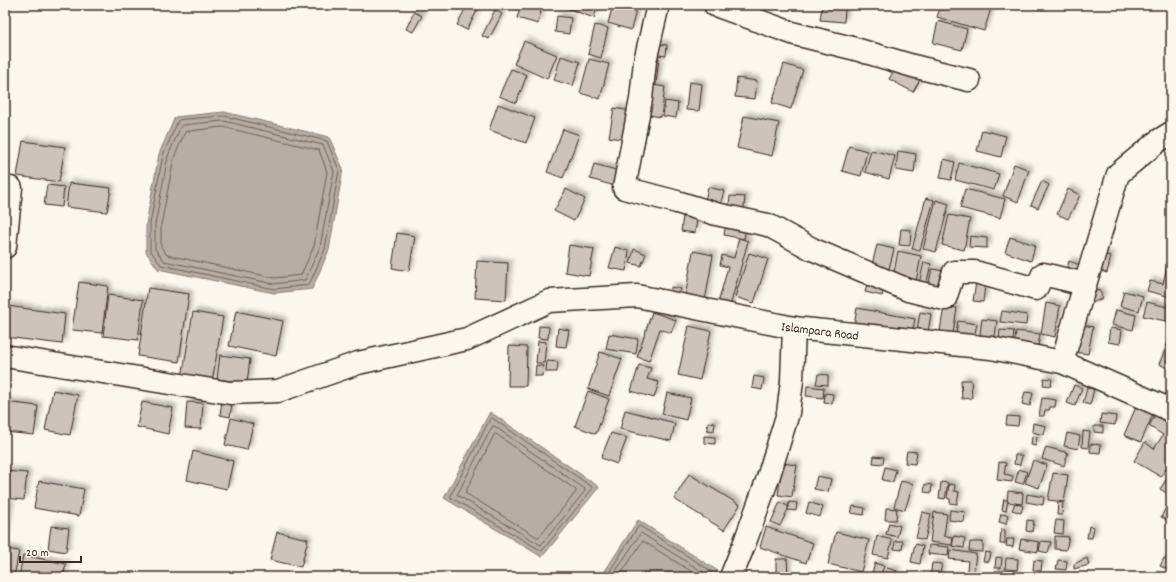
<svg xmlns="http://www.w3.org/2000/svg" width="1176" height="582" viewBox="0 0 1176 582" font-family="Dekko,sans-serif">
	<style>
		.water { fill: #b6aea2; stroke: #85796d }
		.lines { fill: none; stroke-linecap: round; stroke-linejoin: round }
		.shore { stroke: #6c5f53; stroke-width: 1 }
		.building { fill: #ccc4b9; stroke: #3b2a1e; filter: url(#shadow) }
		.minor-casing { stroke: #3b2a1e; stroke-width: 25 }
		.minor { stroke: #fbf7ec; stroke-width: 22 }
		.labels { text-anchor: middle; stroke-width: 4; stroke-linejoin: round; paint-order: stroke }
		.street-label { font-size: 13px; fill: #3b2a1e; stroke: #fbf7ec }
	</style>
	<defs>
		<filter id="shadow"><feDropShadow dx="3.5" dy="-3.5" stdDeviation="2" flood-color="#0004"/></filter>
	</defs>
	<rect width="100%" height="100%" fill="#fbf7ec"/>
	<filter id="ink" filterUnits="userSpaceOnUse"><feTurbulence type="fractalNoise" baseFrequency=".025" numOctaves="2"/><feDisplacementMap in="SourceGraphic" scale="8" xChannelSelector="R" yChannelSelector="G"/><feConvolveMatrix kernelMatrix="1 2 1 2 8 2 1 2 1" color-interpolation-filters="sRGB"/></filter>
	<g filter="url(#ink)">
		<g class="water">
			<polygon points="224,112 329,137 343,169 329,250 312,289 274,293 158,269 146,252 146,224 159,154 175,117"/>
			<polygon points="490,412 599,487 542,557 444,498"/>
			<polygon points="638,520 718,571 715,577 601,577"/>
		</g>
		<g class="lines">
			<g class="shore">
				<polygon points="224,116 327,141 339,170 325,249 309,285 274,289 161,265 150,250 150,224 163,155 178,121 179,120"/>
				<polygon points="224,121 323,145 334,171 320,247 305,280 274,284 164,261 155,249 155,225 168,156 181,126 183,125"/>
				<polygon points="223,127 319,150 327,172 314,246 301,275 275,278 167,255 161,247 161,225 174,158 185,132"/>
				<polygon points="492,418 592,487 592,489 542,551 450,497 490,419"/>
				<polygon points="494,426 585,489 585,491 541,545 539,544 457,495 492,427"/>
				<polygon points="496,434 576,490 576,492 539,537 537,537 465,493 494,435"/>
				<polyline points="606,577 638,527 640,526 711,571 712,577"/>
				<polyline points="612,577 640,534 641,533 706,574 707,577"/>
				<polyline points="619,577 642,542 643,541 700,577"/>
			</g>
		</g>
		<g class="building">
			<polygon points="467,5 480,5 467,30 457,25"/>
			<polygon points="521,5 538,5 542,6 538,24 517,18"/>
			<polygon points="558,5 591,5 597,7 594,18"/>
			<polygon points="613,5 618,5 636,10 631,30 608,23"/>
			<polygon points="941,5 992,5 984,31 937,17"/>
			<polygon points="822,7 845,9 844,22 820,20"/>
			<polygon points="495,10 502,14 489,39 482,36"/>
			<polygon points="414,12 422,16 413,32 406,29"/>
			<polygon points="557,16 571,18 569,34 555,32"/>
			<polygon points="938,21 967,29 962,50 933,43"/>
			<polygon points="595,25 608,28 601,58 588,54"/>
			<polygon points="524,41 557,55 547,79 514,64"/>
			<polygon points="653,44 667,45 666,56 651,54"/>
			<polygon points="561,56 580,62 573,86 554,80"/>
			<polygon points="648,57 659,58 656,85 644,84"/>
			<polygon points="589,59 609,64 600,99 580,93"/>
			<polygon points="784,64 803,70 791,109 772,103"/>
			<polygon points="897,65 921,78 913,92 889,79"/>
			<polygon points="511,69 527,75 516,103 499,96"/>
			<polygon points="737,78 757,81 755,99 735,97"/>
			<polygon points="689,82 702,84 699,111 686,110"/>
			<polygon points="647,84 665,87 661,117 643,114"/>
			<polygon points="665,101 678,103 676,118 663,116"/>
			<polygon points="498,104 535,118 526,143 489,130"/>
			<polygon points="614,108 636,112 631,141 609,137"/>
			<polygon points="744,116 779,123 772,156 737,148"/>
			<polygon points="563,129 579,135 563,178 547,172"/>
			<polygon points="982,130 1006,136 1001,157 977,151"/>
			<polygon points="23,141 65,147 59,182 17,176"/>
			<polygon points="849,146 867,151 861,176 842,171"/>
			<polygon points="871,150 895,156 889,179 865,172"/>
			<polygon points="898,151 916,154 914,173 896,170"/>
			<polygon points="944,159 955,162 951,180 940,178"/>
			<polygon points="959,163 999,174 994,190 955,180"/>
			<polygon points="594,164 623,172 619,187 590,179"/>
			<polygon points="1014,164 1029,170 1018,202 1003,196"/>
			<polygon points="1042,181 1049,185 1038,208 1031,205"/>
			<polygon points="69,183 111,188 107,212 66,207"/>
			<polygon points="47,185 64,187 62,207 44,205"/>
			<polygon points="708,187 724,191 719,209 704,206"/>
			<polygon points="566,189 585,199 574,221 554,211"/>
			<polygon points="965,189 1005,199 1000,218 960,208"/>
			<polygon points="1068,189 1080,195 1068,219 1057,214"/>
			<polygon points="730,196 745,197 743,215 728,213"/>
			<polygon points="926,198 934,200 920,250 912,249"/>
			<polygon points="936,200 949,204 936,252 923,249"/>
			<polygon points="684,209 698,211 695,233 681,231"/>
			<polygon points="949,215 970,219 964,250 942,245"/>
			<polygon points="727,218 747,222 744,239 724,235"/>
			<polygon points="901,229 911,230 910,246 899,245"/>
			<polygon points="397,233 415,236 409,271 392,268"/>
			<polygon points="970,236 987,238 987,248 969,247"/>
			<polygon points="1010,237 1035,245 1031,261 1005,252"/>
			<polygon points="739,238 748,241 729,310 717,307 728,267 720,265 722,255 734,258"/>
			<polygon points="569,245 594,249 589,276 565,272"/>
			<polygon points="877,245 894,249 882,296 865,292"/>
			<polygon points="615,247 629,251 626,271 609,268"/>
			<polygon points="634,249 646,254 641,266 630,263"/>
			<polygon points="693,251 713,255 705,301 685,297"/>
			<polygon points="898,251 921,256 915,287 892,283"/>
			<polygon points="749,253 768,259 754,303 735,297"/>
			<polygon points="1101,254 1111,256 1107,273 1097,270"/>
			<polygon points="477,261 508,263 506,300 475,298"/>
			<polygon points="1069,261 1085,267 1076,296 1060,291"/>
			<polygon points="924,262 931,264 924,294 917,292"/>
			<polygon points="1167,265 1171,266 1171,297 1147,291 1150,281 1163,284"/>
			<polygon points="932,269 944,271 940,294 927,291"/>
			<polygon points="977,276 986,277 983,302 973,301"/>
			<polygon points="79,282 108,286 102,333 72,330"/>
			<polygon points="671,287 681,289 679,297 670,296"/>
			<polygon points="148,288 189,294 179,362 138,356"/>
			<polygon points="1099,290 1103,298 1088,305 1084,297"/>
			<polygon points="1124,291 1143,296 1139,311 1120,306"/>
			<polygon points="108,295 143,300 138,340 103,336"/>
			<polygon points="1147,302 1171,308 1170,322 1143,316"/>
			<polygon points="1046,303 1060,306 1055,337 1041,334"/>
			<polygon points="7,306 65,314 62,344 5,337 5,326"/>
			<polygon points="944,306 957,308 952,340 939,337"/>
			<polygon points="857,308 915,319 910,343 853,332"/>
			<polygon points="1116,310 1136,315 1133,330 1112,325"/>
			<polygon points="236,311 283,321 276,356 229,346"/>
			<polygon points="1002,311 1027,315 1026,325 1000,322"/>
			<polygon points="193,312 223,317 212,382 182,377"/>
			<polygon points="652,312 676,320 671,333 660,329 649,361 637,357"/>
			<polygon points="920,312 931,314 928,332 917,330"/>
			<polygon points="982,319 997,321 994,343 979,341"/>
			<polygon points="958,321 977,324 973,342 955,339"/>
			<polygon points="1078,324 1093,327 1088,354 1073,352"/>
			<polygon points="539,326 549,327 548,339 538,338"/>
			<polygon points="689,326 711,331 700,380 678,375"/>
			<polygon points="558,328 569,330 566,347 556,346"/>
			<polygon points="1110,328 1122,330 1120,344 1108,342"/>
			<polygon points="1000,330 1014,331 1013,341 999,340"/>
			<polygon points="1016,331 1040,334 1037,352 1014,349"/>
			<polygon points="609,334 638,339 636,354 606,349"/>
			<polygon points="1171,335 1171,370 1159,364"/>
			<polygon points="538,341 546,342 544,363 536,363"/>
			<polygon points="509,346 527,347 526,386 508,386"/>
			<polygon points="600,352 622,359 609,396 588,389"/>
			<polygon points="220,355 250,359 247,383 217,379"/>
			<polygon points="547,361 558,362 557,372 546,372"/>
			<polygon points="536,365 543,366 542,376 535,376"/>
			<polygon points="639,365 651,368 647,379 659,382 654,398 631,391"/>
			<polygon points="818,374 828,375 828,385 816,384"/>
			<polygon points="754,376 764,378 762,390 752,388"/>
			<polygon points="1044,378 1052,379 1051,386 1043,385"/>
			<polygon points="961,380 971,380 972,398 962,399"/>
			<polygon points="1074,385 1082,388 1075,406 1067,403"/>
			<polygon points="807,386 824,388 823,398 806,396"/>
			<polygon points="1087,388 1094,389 1090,405 1083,403"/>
			<polygon points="53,390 78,395 70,435 45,430"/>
			<polygon points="588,391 609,399 596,434 575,426"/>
			<polygon points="1025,392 1033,393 1030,406 1022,404"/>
			<polygon points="667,393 691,398 686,420 662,414"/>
			<polygon points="825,393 833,394 832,404 824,403"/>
			<polygon points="1042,398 1056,400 1055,407 1050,407 1049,410 1045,410 1044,416 1039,416"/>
			<polygon points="222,401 232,403 230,417 220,415"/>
			<polygon points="5,402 38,406 34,435 5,432"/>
			<polygon points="142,402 173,408 168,434 137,427"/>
			<polygon points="187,402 203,403 201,429 185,428"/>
			<polygon points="1136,407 1153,414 1141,442 1124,435"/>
			<polygon points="625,410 675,423 671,441 620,429"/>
			<polygon points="1101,414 1116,416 1115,425 1100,423"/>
			<polygon points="1155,415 1171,425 1171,461 1161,477 1134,461 1145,442 1154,449 1163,435 1149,426"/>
			<polygon points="1007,416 1019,417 1018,426 1006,425"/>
			<polygon points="231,418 253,424 247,450 225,445"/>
			<polygon points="708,422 715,423 714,431 707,430"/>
			<polygon points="1033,423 1046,426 1044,435 1032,432"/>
			<polygon points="1094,426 1103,426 1103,433 1094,432"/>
			<polygon points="1083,431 1090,432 1088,448 1082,447"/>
			<polygon points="611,433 627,438 617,464 601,458"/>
			<polygon points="1067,433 1080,436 1078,449 1064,446"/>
			<polygon points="704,436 715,437 715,444 704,443"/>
			<polygon points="1032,436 1037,437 1036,446 1031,445"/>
			<polygon points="1090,444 1101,445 1100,453 1090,452"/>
			<polygon points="1046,447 1068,453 1064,466 1042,459"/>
			<polygon points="193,451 233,461 227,489 187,480"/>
			<polygon points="907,451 917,452 915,464 905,463"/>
			<polygon points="1015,455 1022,455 1020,465 1014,464"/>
			<polygon points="874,456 884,457 883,464 873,463"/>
			<polygon points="1033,460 1047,465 1039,488 1025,483"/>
			<polygon points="999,462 1006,463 1004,474 1013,476 1012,482 997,480"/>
			<polygon points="782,463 797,465 792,497 778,495"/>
			<polygon points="885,467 896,470 893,482 882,480"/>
			<polygon points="1019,469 1027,472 1023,484 1015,482"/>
			<polygon points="5,471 27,473 24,500 5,498"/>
			<polygon points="1053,473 1068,475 1064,502 1048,500"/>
			<polygon points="689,474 740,505 724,530 674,499"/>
			<polygon points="817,476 831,479 828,492 814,489"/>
			<polygon points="1166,480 1171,483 1171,489 1168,494 1160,489"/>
			<polygon points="39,481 84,489 79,516 34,508"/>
			<polygon points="901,481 913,484 905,510 894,507"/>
			<polygon points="941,482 948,483 945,499 939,498"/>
			<polygon points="925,484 932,485 931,493 924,492"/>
			<polygon points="949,484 955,485 954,491 959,492 957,504 950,503 950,499 947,498"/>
			<polygon points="1008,491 1023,493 1022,504 1007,502"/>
			<polygon points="1027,494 1044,497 1043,505 1026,502"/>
			<polygon points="1171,498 1171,522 1161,517"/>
			<polygon points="1004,499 1008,501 1006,511 1002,510"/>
			<polygon points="780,502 789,507 780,526 771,522"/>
			<polygon points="789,502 797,503 796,511 788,510"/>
			<polygon points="809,502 823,507 820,517 806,513"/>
			<polygon points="1058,502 1063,503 1062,515 1057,515"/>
			<polygon points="1015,503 1023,506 1021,513 1012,510"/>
			<polygon points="5,504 10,504 5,535"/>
			<polygon points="853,506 865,508 864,515 851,513"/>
			<polygon points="886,508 897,509 896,520 885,520"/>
			<polygon points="950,510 965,512 964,522 949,520"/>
			<polygon points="922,512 931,514 925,540 916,538"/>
			<polygon points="934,512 947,514 944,536 953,537 952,545 930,542"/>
			<polygon points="1001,514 1008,515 1006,524 999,522"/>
			<polygon points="1027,520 1034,521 1032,532 1026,531"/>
			<polygon points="1056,520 1064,521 1063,534 1054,533"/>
			<polygon points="889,523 900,526 897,537 886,534"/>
			<polygon points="51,526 69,528 66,552 48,549"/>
			<polygon points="1089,526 1094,527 1092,538 1087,538"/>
			<polygon points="766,527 813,543 806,563 760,547"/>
			<polygon points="1001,529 1005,530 1005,544 1000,544"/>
			<polygon points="277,532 308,539 301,567 270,560"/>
			<polygon points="836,532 869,540 861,572 828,564"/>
			<polygon points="877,536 892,540 888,558 873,555"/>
			<polygon points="954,536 965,538 964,548 952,546"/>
			<polygon points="1055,536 1069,537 1066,550 1055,549"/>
			<polygon points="1007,539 1014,539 1013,547 1006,546"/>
			<polygon points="1021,539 1039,542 1038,552 1019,549"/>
			<polygon points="895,541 903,541 902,550 894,549"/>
			<polygon points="1041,541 1051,542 1048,553 1039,551"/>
			<polygon points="970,542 983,542 983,552 969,551"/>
			<polygon points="915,544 923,546 920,564 911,562"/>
			<polygon points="929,545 949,547 948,556 928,554"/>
			<polygon points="6,549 19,551 14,577 5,576 5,554"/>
			<polygon points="950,550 976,554 973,577 966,577 968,561 949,559"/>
			<polygon points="985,552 991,553 989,562 983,561"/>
			<polygon points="23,555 66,564 63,577 19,577"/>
			<polygon points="996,557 1002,558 1001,568 995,568"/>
			<polygon points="1006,558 1018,559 1017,570 1005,569"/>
			<polygon points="1087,558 1089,565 1074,569 1074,564"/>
			<polygon points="1164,558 1171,561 1171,571 1160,566"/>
			<polygon points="776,559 787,559 788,577 776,577"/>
			<polygon points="1034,560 1042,561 1041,571 1033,570"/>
			<polygon points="1058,560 1067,561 1066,570 1056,569"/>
			<polygon points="875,563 884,566 880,577 871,577"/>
			<polygon points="932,563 942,564 939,577 930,577"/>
			<polygon points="887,568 897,571 895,577 884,577"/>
			<rect x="995" y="571" width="20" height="6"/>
		</g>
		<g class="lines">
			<defs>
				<g id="minor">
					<polyline points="658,5 645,61 641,99 624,188 677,202 716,214 768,225 812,249 908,290 945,299 954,272 975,272 1036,289 1043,274 1085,284"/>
					<polyline points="715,5 795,34 852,48 913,66 969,80"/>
					<polyline points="5,187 11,188 5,247"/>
					<polyline points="5,356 230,393 278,391 358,363 467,339 549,301 637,296 794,328 991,348 1062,362 1164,407 1171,411"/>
					<polyline points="1062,362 1118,174 1158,141 1171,133"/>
					<polyline points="731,577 745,542 768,478 788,413 792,381 794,328"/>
				</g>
			</defs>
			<use href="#minor" class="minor-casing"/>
			<use href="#minor" class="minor"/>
		</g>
	</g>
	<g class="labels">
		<g class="street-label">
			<text transform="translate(820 330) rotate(7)" y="5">Islampara Road</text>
		</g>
	</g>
	<rect width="1176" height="582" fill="none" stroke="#fbf7ec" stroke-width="20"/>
	<rect x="10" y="10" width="1156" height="562" fill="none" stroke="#3b2a1e" stroke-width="1.5" filter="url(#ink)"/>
	<path d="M20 556v6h61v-6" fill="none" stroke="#3b2a1e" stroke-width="2"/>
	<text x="26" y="556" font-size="12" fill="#3b2a1e" stroke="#fbf7ec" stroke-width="3" paint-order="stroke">20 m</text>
</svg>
